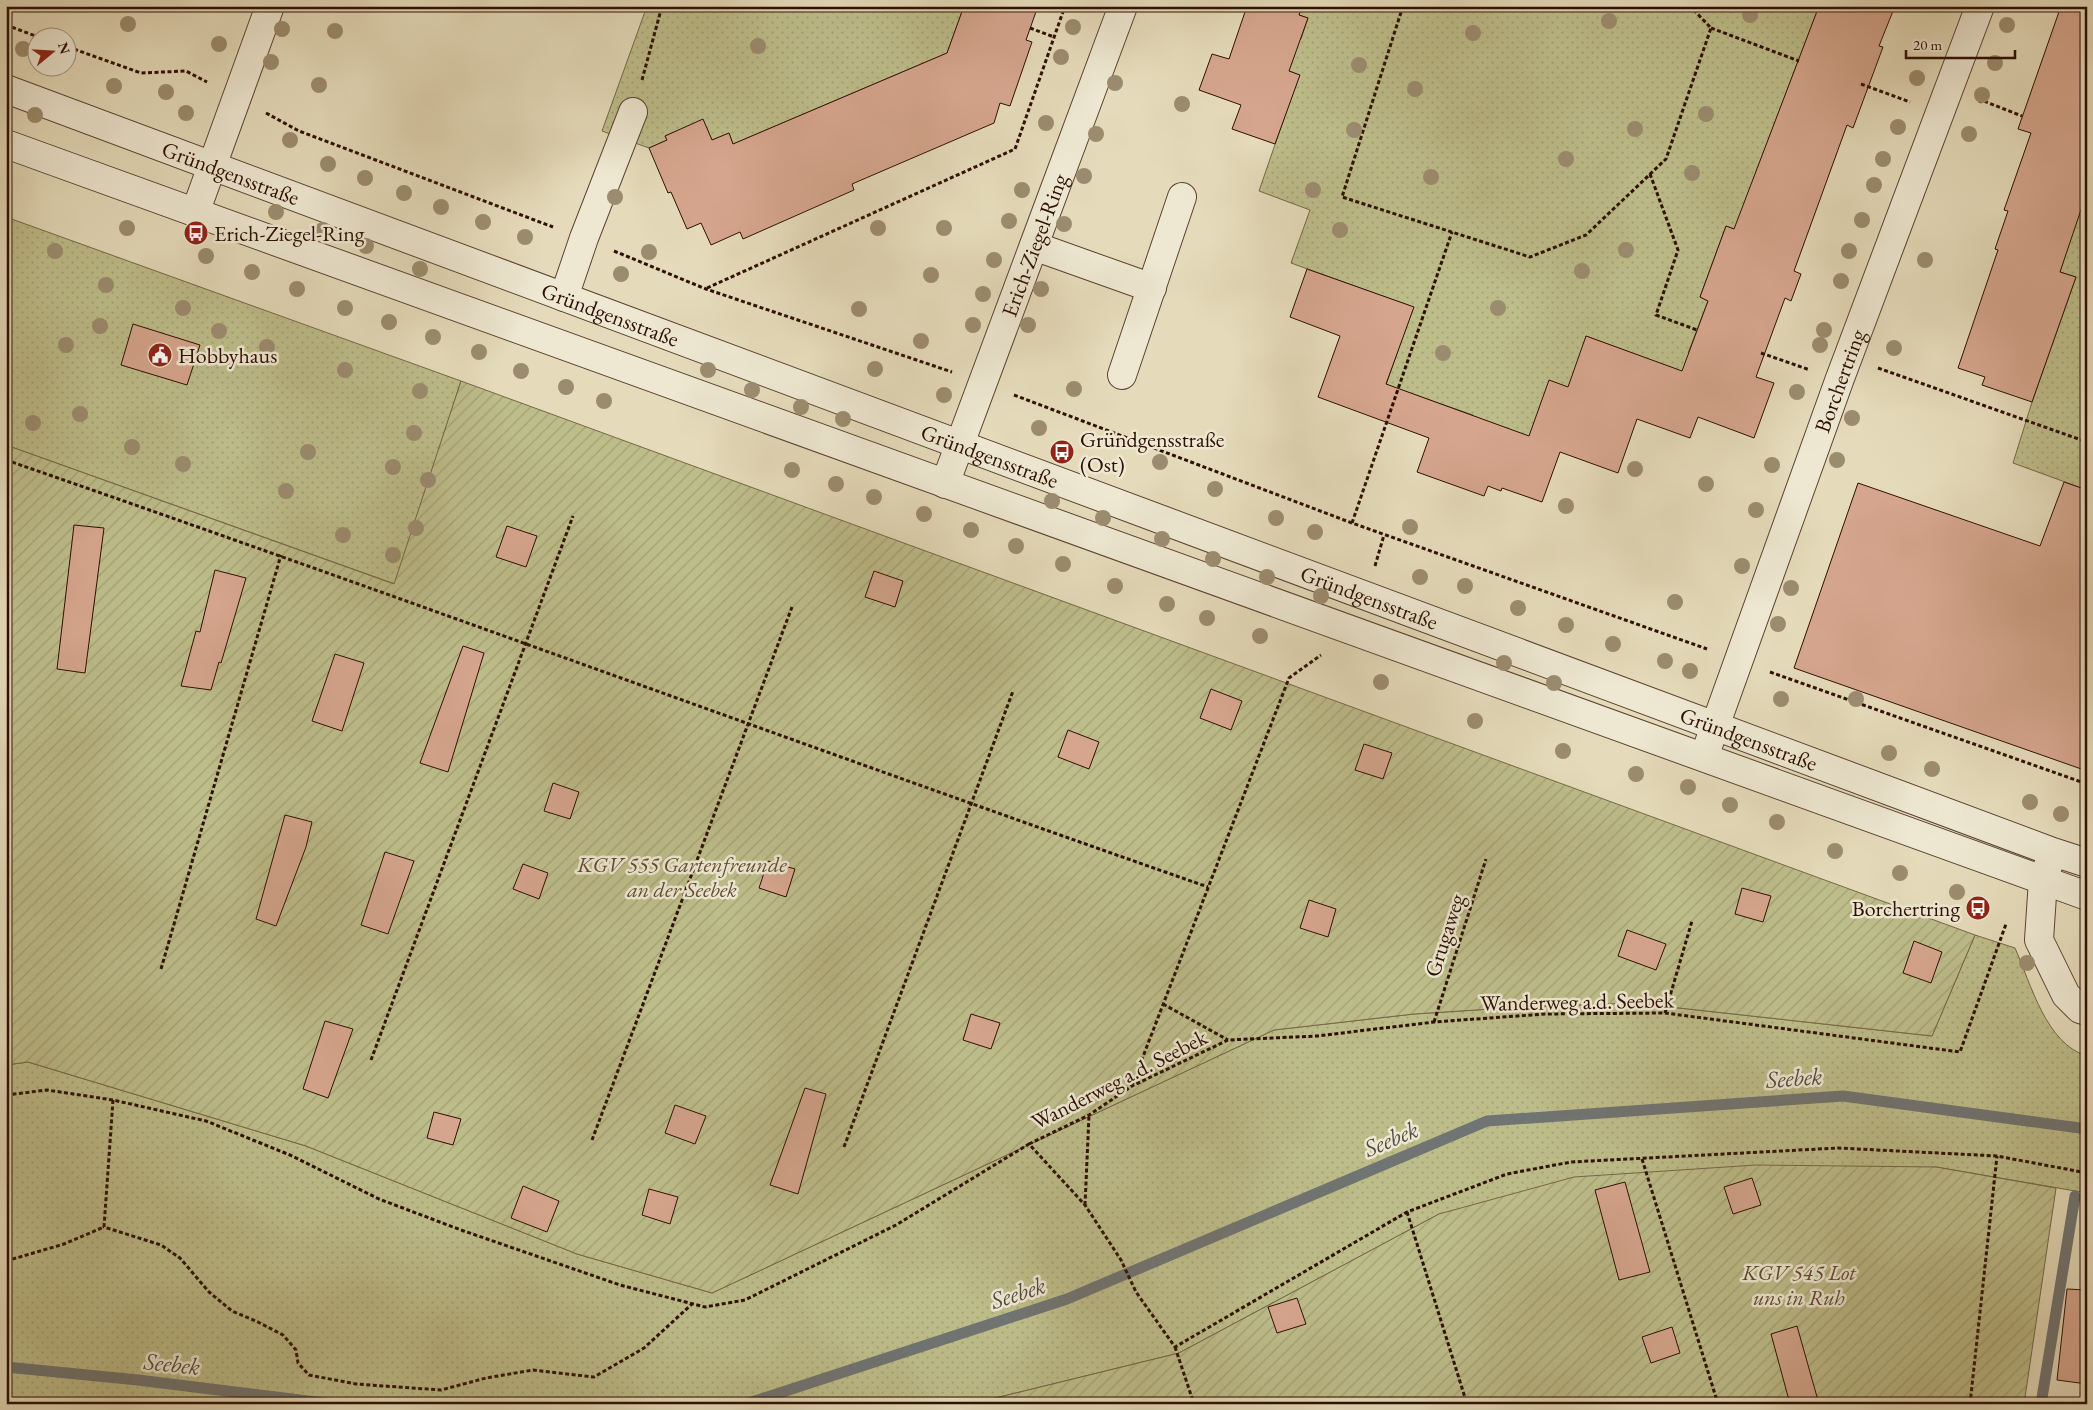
<svg xmlns="http://www.w3.org/2000/svg" width="2093" height="1410" viewBox="0 0 2093 1410" font-family="'EB Garamond',serif">
	<style>
		.park { fill: url(#park-dots); stroke: #766646 }
		.garden { fill: url(#garden-furrows); stroke: #766646 }
		.lines { fill: none; stroke-linecap: round; stroke-linejoin: round }
		.stream { stroke: #707472; stroke-width: 11 }
		.building { fill: #d5a58d; stroke: #2e0f03 }
		.minor-casing { stroke: #5c4231; stroke-width: 30 }
		.path { stroke: #2e0f03; stroke-width: 3; stroke-dasharray: 4 2.5; stroke-linecap: butt }
		.minor { stroke: #eee8d2; stroke-width: 28 }
		.tree { fill: #9c8c6f }
		.labels { text-anchor: middle; stroke-width: 5; stroke-linejoin: round; paint-order: stroke }
		.street-label { font-size: 22px; fill: #2e0f03; stroke: #eee8d2 }
		.poi-label { font-size: 22px; fill: #2e0f03; stroke: #eee8d2; text-anchor: start }
		.park-label { font-size: 22px; font-style: italic; fill: #604c32; stroke: #eee8d2 }
		.water-label { font-size: 24px; font-style: italic; fill: #544a44; stroke: #eee8d2 }
	</style>
	<defs>
		<pattern id="park-dots" width="8" height="8" patternUnits="userSpaceOnUse" patternTransform="scale(1.25)"><rect width="8" height="8" fill="#bdbd8a"/><path d="M2 2h.1M6 6h.1" fill="none" stroke="#a3a175" stroke-width="1.8" stroke-linecap="round"/></pattern>
		<pattern id="garden-furrows" width="10" height="10" patternUnits="userSpaceOnUse" patternTransform="scale(1.25)"><rect width="10" height="10" fill="#bdbd8a"/><path d="M-1 1l2-2M0 10L10 0M9 11l2-2" fill="none" stroke="#a3a175"/></pattern>
	</defs>
	<rect width="100%" height="100%" fill="#e5dbba"/>
	<filter id="stains"><feTurbulence type="fractalNoise" baseFrequency=".004" numOctaves="4"/><feColorMatrix values="0 0 0 0 .2 0 0 0 0 .09 0 0 0 0 .02 0 0 0 .5 -.17"/></filter>
	<radialGradient id="worn" r=".72"><stop offset=".6" stop-color="#630" stop-opacity="0"/><stop offset="1" stop-color="#630" stop-opacity=".3"/></radialGradient>
	<g class="park">
		<polygon points="647,6 964,6 947,53 733,144 729,133 712,140 703,120 665,136 667,140 649,148 602,131"/>
		<polygon points="1302,6 1819,6 1735,229 1726,226 1700,297 1708,301 1688,353 1696,356 1689,374 1586,336 1586,372 1535,439 1472,421 1473,415 1386,385 1413,307 1291,263 1310,210 1259,191 1299,75 1284,69 1293,36 1301,39 1308,18 1299,15"/>
		<polygon points="2087,188 2087,490 2013,463 2032,402 2076,277 2060,272"/>
		<polygon points="6,217 461,381 395,584 6,445"/>
		<path d="M1975,935L2015,948C2031,984 2046,1044 2087,1056V1193L1936,1167L1439,1214L1179,1353L971,1404H6V1065L28,1062L306,1146L577,1254L712,1293L1274,1030L1414,1014L1522,1007L1634,1003L1932,1036Z"/>
	</g>
	<g class="garden">
		<polygon points="461,381 1975,935 1932,1036 1634,1003 1522,1007 1414,1014 1274,1030 712,1293 577,1254 306,1146 28,1062 6,1065 6,445 394,584"/>
		<polygon points="1756,1165 1936,1167 2056,1188 2024,1404 971,1404 1179,1353 1439,1214 1574,1177"/>
	</g>
	<g class="lines">
		<g class="stream">
			<polyline points="6,1367 138,1380 332,1404"/>
			<polyline points="746,1404 1067,1299 1487,1121 1843,1096 2087,1129"/>
			<polyline points="2041,1404 2075,1196"/>
		</g>
	</g>
	<g class="building">
		<polygon points="964,6 1038,6 1026,40 1032,42 1010,106 1000,103 994,123 852,184 854,190 743,239 740,232 711,245 701,223 687,229 671,192 668,193 649,148 667,140 665,136 703,119 712,140 729,133 733,144 947,53"/>
		<polygon points="1247,6 1302,6 1299,15 1308,18 1289,71 1300,75 1275,144 1232,129 1241,105 1199,90 1212,54 1229,59"/>
		<polygon points="1819,6 1895,6 1879,46 1883,47 1853,128 1847,125 1794,271 1801,274 1791,301 1785,298 1756,377 1774,383 1754,438 1698,417 1690,438 1637,419 1618,473 1560,452 1542,502 1502,488 1501,491 1488,486 1484,496 1417,472 1429,438 1318,397 1340,336 1290,317 1307,269 1414,307 1386,384 1529,436 1549,380 1568,387 1586,336 1682,371 1708,301 1700,297 1726,226 1734,229"/>
		<polygon points="2061,6 2087,6 2087,192 2060,272 2076,277 2032,402 1982,385 1985,377 1958,368 1998,250 1995,249 2008,211 2004,210 2031,133 2018,129"/>
		<polygon points="133,324 200,345 187,385 121,365"/>
		<polygon points="2064,482 2087,490 2087,771 1794,668 1858,483 2040,546"/>
		<polygon points="74,525 104,528 85,673 57,669"/>
		<polygon points="507,526 537,536 526,567 496,557"/>
		<polygon points="215,570 246,578 221,663 219,662 211,690 181,686 196,631 200,632"/>
		<polygon points="874,571 903,581 895,607 865,597"/>
		<polygon points="463,646 484,653 448,772 420,763"/>
		<polygon points="335,654 364,663 342,731 312,721"/>
		<polygon points="1211,689 1242,701 1231,730 1200,718"/>
		<polygon points="1068,730 1099,742 1089,769 1058,757"/>
		<polygon points="1364,744 1392,753 1383,779 1355,770"/>
		<polygon points="553,783 579,792 570,819 544,811"/>
		<polygon points="285,815 312,822 306,847 276,926 256,919"/>
		<polygon points="385,852 414,861 388,934 361,925"/>
		<polygon points="768,861 795,869 786,897 759,888"/>
		<polygon points="523,864 548,873 539,899 513,889"/>
		<polygon points="1742,888 1771,896 1763,922 1735,914"/>
		<polygon points="1309,900 1336,909 1328,937 1300,928"/>
		<polygon points="1627,930 1666,944 1656,970 1618,956"/>
		<polygon points="1914,941 1942,952 1931,983 1903,973"/>
		<polygon points="971,1014 1000,1023 991,1049 963,1040"/>
		<polygon points="325,1021 353,1029 328,1098 303,1089"/>
		<polygon points="805,1088 826,1094 798,1194 770,1185"/>
		<polygon points="675,1105 706,1116 695,1144 665,1133"/>
		<polygon points="434,1112 461,1119 453,1145 427,1138"/>
		<polygon points="1752,1178 1761,1205 1733,1214 1724,1187"/>
		<polygon points="1625,1182 1650,1272 1619,1280 1595,1190"/>
		<polygon points="523,1186 559,1201 547,1232 511,1218"/>
		<polygon points="649,1189 678,1197 670,1224 642,1215"/>
		<polygon points="2067,1289 2087,1290 2087,1384 2057,1380"/>
		<polygon points="1297,1298 1306,1324 1277,1333 1268,1307"/>
		<polygon points="1797,1326 1819,1404 1790,1404 1771,1334"/>
		<polygon points="1672,1327 1680,1353 1651,1363 1642,1337"/>
	</g>
	<g class="lines">
		<defs>
			<g id="minor">
				<path id="s1" d="M6,89L2053,852L2087,863"/>
				<polyline points="6,144 2087,896"/>
				<polyline points="195,213 270,6"/>
				<polyline points="1034,246 1152,288"/>
				<polyline points="564,297 584,238 633,112"/>
				<polyline points="1122,375 1182,197"/>
				<path id="s2" d="M945,484L1123,6"/>
				<path id="s3" d="M1709,743L1839,381L1980,6"/>
				<polyline points="2049,863 2043,880 2039,940 2066,995 2080,1009 2087,1011"/>
			</g>
		</defs>
		<use href="#minor" class="minor-casing"/>
		<g class="path">
			<polyline points="1403,6 1342,197 1530,257 1586,235 1666,159 1711,28 1690,6"/>
			<polyline points="6,25 41,38"/>
			<polyline points="1030,28 1054,37"/>
			<polyline points="1711,28 1799,61"/>
			<polyline points="68,47 141,73 186,71 207,82"/>
			<polyline points="642,80 662,6"/>
			<polyline points="1861,84 1910,102"/>
			<polyline points="1980,103 1981,100 2022,116"/>
			<polyline points="266,113 299,131 553,227"/>
			<polyline points="2085,138 2087,139"/>
			<polyline points="1650,174 1678,250 1656,315 1697,330"/>
			<polyline points="614,251 706,289 952,372"/>
			<polyline points="707,288 1015,149 1065,6"/>
			<polyline points="1761,353 1810,370"/>
			<polyline points="1878,368 2087,442"/>
			<polyline points="1014,395 1352,523 1707,649"/>
			<path d="M6,460C408,599 807,747 1208,887"/>
			<polyline points="1352,523 1452,232"/>
			<polyline points="1375,566 1384,535"/>
			<polyline points="1770,672 2087,784"/>
			<polyline points="161,969 281,555"/>
			<polyline points="1163,1004 1228,1040"/>
			<polyline points="1665,1013 1692,921"/>
			<polyline points="1434,1022 1486,859"/>
			<polyline points="371,1060 573,516"/>
			<polyline points="1132,1085 1289,678 1321,655"/>
			<polyline points="6,1095 47,1090 113,1100 206,1121 290,1155 379,1199 461,1230 620,1285 705,1307 745,1300 896,1225 1029,1144 1085,1205 1121,1260 1136,1292 1175,1347 1407,1212 1507,1174 1571,1162 1838,1148 1997,1156 2087,1173"/>
			<polyline points="113,1100 104,1227 161,1245 180,1258 209,1292 232,1311 256,1321 283,1335 296,1350 298,1363 309,1375 356,1384 441,1390 486,1378 533,1370 594,1377 644,1348 692,1304"/>
			<polyline points="592,1140 792,607"/>
			<polyline points="1029,1144 1089,1115 1132,1086 1228,1040 1317,1036 1434,1022 1545,1014 1665,1013 1960,1052 2006,924"/>
			<polyline points="844,1147 1013,691"/>
			<polyline points="1642,1159 1718,1404"/>
			<polyline points="1085,1205 1089,1115"/>
			<polyline points="1407,1212 1467,1404"/>
			<polyline points="6,1261 64,1244 104,1227"/>
			<polyline points="1175,1347 1194,1404"/>
			<polyline points="1970,1404 1997,1156"/>
		</g>
		<use href="#minor" class="minor"/>
	</g>
	<g class="tree">
		<circle cx="1750" cy="15" r="8"/>
		<circle cx="1609" cy="21" r="8"/>
		<circle cx="128" cy="24" r="8"/>
		<circle cx="2007" cy="25" r="8"/>
		<circle cx="1073" cy="27" r="8"/>
		<circle cx="282" cy="29" r="8"/>
		<circle cx="335" cy="31" r="8"/>
		<circle cx="1473" cy="33" r="8"/>
		<circle cx="219" cy="44" r="8"/>
		<circle cx="758" cy="46" r="8"/>
		<circle cx="23" cy="49" r="8"/>
		<circle cx="1061" cy="57" r="8"/>
		<circle cx="271" cy="62" r="8"/>
		<circle cx="1995" cy="63" r="8"/>
		<circle cx="1359" cy="65" r="8"/>
		<circle cx="1917" cy="78" r="8"/>
		<circle cx="1115" cy="83" r="8"/>
		<circle cx="319" cy="85" r="8"/>
		<circle cx="114" cy="86" r="8"/>
		<circle cx="1415" cy="89" r="8"/>
		<circle cx="166" cy="92" r="8"/>
		<circle cx="1982" cy="95" r="8"/>
		<circle cx="1182" cy="104" r="8"/>
		<circle cx="186" cy="113" r="8"/>
		<circle cx="1706" cy="114" r="8"/>
		<circle cx="35" cy="115" r="8"/>
		<circle cx="1046" cy="123" r="8"/>
		<circle cx="1898" cy="127" r="8"/>
		<circle cx="1635" cy="129" r="8"/>
		<circle cx="1354" cy="130" r="8"/>
		<circle cx="1096" cy="134" r="8"/>
		<circle cx="1969" cy="134" r="8"/>
		<circle cx="290" cy="140" r="8"/>
		<circle cx="1566" cy="159" r="8"/>
		<circle cx="1883" cy="159" r="8"/>
		<circle cx="328" cy="164" r="8"/>
		<circle cx="1692" cy="173" r="8"/>
		<circle cx="1084" cy="176" r="8"/>
		<circle cx="1431" cy="177" r="8"/>
		<circle cx="365" cy="178" r="8"/>
		<circle cx="1874" cy="185" r="8"/>
		<circle cx="1022" cy="190" r="8"/>
		<circle cx="1313" cy="190" r="8"/>
		<circle cx="404" cy="193" r="8"/>
		<circle cx="615" cy="197" r="8"/>
		<circle cx="441" cy="207" r="8"/>
		<circle cx="276" cy="212" r="8"/>
		<circle cx="1862" cy="220" r="8"/>
		<circle cx="1009" cy="221" r="8"/>
		<circle cx="483" cy="222" r="8"/>
		<circle cx="1064" cy="224" r="8"/>
		<circle cx="127" cy="228" r="8"/>
		<circle cx="878" cy="228" r="8"/>
		<circle cx="944" cy="228" r="8"/>
		<circle cx="323" cy="230" r="8"/>
		<circle cx="1340" cy="230" r="8"/>
		<circle cx="525" cy="237" r="8"/>
		<circle cx="366" cy="246" r="8"/>
		<circle cx="1626" cy="250" r="8"/>
		<circle cx="55" cy="251" r="8"/>
		<circle cx="1849" cy="251" r="8"/>
		<circle cx="649" cy="252" r="8"/>
		<circle cx="206" cy="256" r="8"/>
		<circle cx="994" cy="260" r="8"/>
		<circle cx="1925" cy="260" r="8"/>
		<circle cx="420" cy="269" r="8"/>
		<circle cx="1582" cy="271" r="8"/>
		<circle cx="252" cy="272" r="8"/>
		<circle cx="621" cy="274" r="8"/>
		<circle cx="931" cy="275" r="8"/>
		<circle cx="1841" cy="281" r="8"/>
		<circle cx="106" cy="285" r="8"/>
		<circle cx="297" cy="289" r="8"/>
		<circle cx="1041" cy="289" r="8"/>
		<circle cx="983" cy="294" r="8"/>
		<circle cx="183" cy="308" r="8"/>
		<circle cx="345" cy="308" r="8"/>
		<circle cx="1498" cy="308" r="8"/>
		<circle cx="859" cy="309" r="8"/>
		<circle cx="389" cy="322" r="8"/>
		<circle cx="973" cy="325" r="8"/>
		<circle cx="1028" cy="325" r="8"/>
		<circle cx="100" cy="326" r="8"/>
		<circle cx="1824" cy="330" r="8"/>
		<circle cx="219" cy="331" r="8"/>
		<circle cx="433" cy="337" r="8"/>
		<circle cx="921" cy="341" r="8"/>
		<circle cx="66" cy="345" r="8"/>
		<circle cx="1820" cy="345" r="8"/>
		<circle cx="267" cy="347" r="8"/>
		<circle cx="1894" cy="348" r="8"/>
		<circle cx="479" cy="352" r="8"/>
		<circle cx="1443" cy="353" r="8"/>
		<circle cx="875" cy="369" r="8"/>
		<circle cx="345" cy="370" r="8"/>
		<circle cx="708" cy="370" r="8"/>
		<circle cx="521" cy="371" r="8"/>
		<circle cx="566" cy="387" r="8"/>
		<circle cx="1074" cy="389" r="8"/>
		<circle cx="752" cy="390" r="8"/>
		<circle cx="420" cy="391" r="8"/>
		<circle cx="1797" cy="392" r="8"/>
		<circle cx="944" cy="395" r="8"/>
		<circle cx="604" cy="401" r="8"/>
		<circle cx="801" cy="407" r="8"/>
		<circle cx="80" cy="414" r="8"/>
		<circle cx="1852" cy="418" r="8"/>
		<circle cx="843" cy="419" r="8"/>
		<circle cx="33" cy="423" r="8"/>
		<circle cx="1039" cy="428" r="8"/>
		<circle cx="414" cy="433" r="8"/>
		<circle cx="132" cy="447" r="8"/>
		<circle cx="308" cy="452" r="8"/>
		<circle cx="1837" cy="460" r="8"/>
		<circle cx="1160" cy="462" r="8"/>
		<circle cx="183" cy="464" r="8"/>
		<circle cx="1772" cy="465" r="8"/>
		<circle cx="393" cy="467" r="8"/>
		<circle cx="1635" cy="469" r="8"/>
		<circle cx="792" cy="470" r="8"/>
		<circle cx="428" cy="480" r="8"/>
		<circle cx="836" cy="484" r="8"/>
		<circle cx="1706" cy="484" r="8"/>
		<circle cx="1215" cy="489" r="8"/>
		<circle cx="286" cy="491" r="8"/>
		<circle cx="874" cy="497" r="8"/>
		<circle cx="1052" cy="501" r="8"/>
		<circle cx="1566" cy="506" r="8"/>
		<circle cx="1756" cy="510" r="8"/>
		<circle cx="924" cy="514" r="8"/>
		<circle cx="1103" cy="518" r="8"/>
		<circle cx="1276" cy="518" r="8"/>
		<circle cx="1410" cy="527" r="8"/>
		<circle cx="416" cy="528" r="8"/>
		<circle cx="971" cy="530" r="8"/>
		<circle cx="1315" cy="532" r="8"/>
		<circle cx="343" cy="535" r="8"/>
		<circle cx="1162" cy="539" r="8"/>
		<circle cx="1016" cy="546" r="8"/>
		<circle cx="393" cy="555" r="8"/>
		<circle cx="1213" cy="559" r="8"/>
		<circle cx="1063" cy="564" r="8"/>
		<circle cx="1742" cy="566" r="8"/>
		<circle cx="1267" cy="577" r="8"/>
		<circle cx="1420" cy="577" r="8"/>
		<circle cx="1115" cy="586" r="8"/>
		<circle cx="1465" cy="586" r="8"/>
		<circle cx="1791" cy="588" r="8"/>
		<circle cx="1321" cy="596" r="8"/>
		<circle cx="1675" cy="602" r="8"/>
		<circle cx="1167" cy="604" r="8"/>
		<circle cx="1518" cy="608" r="8"/>
		<circle cx="1207" cy="618" r="8"/>
		<circle cx="1778" cy="624" r="8"/>
		<circle cx="1566" cy="625" r="8"/>
		<circle cx="1260" cy="636" r="8"/>
		<circle cx="1613" cy="644" r="8"/>
		<circle cx="1665" cy="661" r="8"/>
		<circle cx="1504" cy="663" r="8"/>
		<circle cx="1690" cy="671" r="8"/>
		<circle cx="1381" cy="682" r="8"/>
		<circle cx="1554" cy="683" r="8"/>
		<circle cx="1781" cy="699" r="8"/>
		<circle cx="1856" cy="699" r="8"/>
		<circle cx="1475" cy="721" r="8"/>
		<circle cx="1563" cy="751" r="8"/>
		<circle cx="1889" cy="753" r="8"/>
		<circle cx="1932" cy="769" r="8"/>
		<circle cx="1636" cy="774" r="8"/>
		<circle cx="1688" cy="787" r="8"/>
		<circle cx="2030" cy="802" r="8"/>
		<circle cx="1730" cy="805" r="8"/>
		<circle cx="2061" cy="814" r="8"/>
		<circle cx="1777" cy="822" r="8"/>
		<circle cx="1835" cy="851" r="8"/>
		<circle cx="1900" cy="873" r="8"/>
		<circle cx="1957" cy="892" r="8"/>
		<circle cx="2027" cy="963" r="8"/>
	</g>
	<defs>
		<symbol id="bus-disc" viewBox="-11 -11 22 22"><circle r="9.5" fill="#8f2418" stroke="#eee8d2"/><path d="M-5-6H5V4H4V6H2V4H-2V6H-4V4H-5ZM-3.5-4V0h7V-4ZM-3.5 1.2v1.5H-2V1.2ZM2 1.2v1.5H3.5V1.2Z" fill="#fff"/></symbol>
		<symbol id="civic-disc" viewBox="-11 -11 22 22"><circle r="9.5" fill="#8f2418" stroke="#eee8d2"/><path d="M-.6-6.5H3V-4.5H.6V-3L4-1V1h2V6H-6V1h2V-1L-.6-3ZM-1.2 2.5V6h2.4V2.5Z" fill="#fff"/></symbol>
	</defs>
	<g fill-rule="evenodd">
		<use href="#bus-disc" x="182" y="219" width="28" height="28"/>
		<use href="#civic-disc" x="146" y="341" width="28" height="28"/>
		<use href="#bus-disc" x="1048" y="438" width="28" height="28"/>
		<use href="#bus-disc" x="1964" y="894" width="28" height="28"/>
	</g>
	<g class="labels">
		<g class="street-label">
			<text dy="8" stroke="none"><textPath href="#s1" startOffset="240">Gründgensstraße</textPath></text>
			<text dy="8" stroke="none"><textPath href="#s2" startOffset="255">Erich-Ziegel-Ring</textPath></text>
			<text dy="8" stroke="none"><textPath href="#s1" startOffset="645">Gründgensstraße</textPath></text>
			<text dy="8" stroke="none"><textPath href="#s3" startOffset="385">Borchertring</textPath></text>
			<text dy="8" stroke="none"><textPath href="#s1" startOffset="1050">Gründgensstraße</textPath></text>
			<text dy="8" stroke="none"><textPath href="#s1" startOffset="1455">Gründgensstraße</textPath></text>
			<text dy="8" stroke="none"><textPath href="#s1" startOffset="1860">Gründgensstraße</textPath></text>
			<text transform="translate(1444 935) rotate(-72)" y="8">Grugaweg</text>
			<text transform="translate(1577 1001) rotate(-1)" y="8">Wanderweg a.d. Seebek</text>
			<text transform="translate(1119 1079) rotate(-27)" y="8">Wanderweg a.d. Seebek</text>
		</g>
		<g class="poi-label">
			<text x="214" y="241">Erich-Ziegel-Ring</text>
			<text x="178" y="363">Hobbyhaus</text>
			<text x="1080" y="447">Gründgensstraße<tspan x="1080" dy="25">(Ost)</tspan></text>
			<text x="1960" y="916" text-anchor="end">Borchertring</text>
		</g>
		<g class="park-label">
			<text x="682" y="872">KGV 555 Gartenfreunde<tspan x="682" dy="25">an der Seebek</tspan></text>
			<text x="1799" y="1280">KGV 545 Lot<tspan x="1799" dy="25">uns in Ruh</tspan></text>
		</g>
		<g class="water-label">
			<text transform="translate(1794 1078) rotate(-4)" y="8">Seebek</text>
			<text transform="translate(1391 1139) rotate(-23)" y="8">Seebek</text>
			<text transform="translate(1018 1293) rotate(-18)" y="8">Seebek</text>
			<text transform="translate(172 1364) rotate(6)" y="8">Seebek</text>
		</g>
	</g>
	<rect width="2093" height="1410" fill="none" stroke="#e5dbba" stroke-width="25"/>
	<rect x="8" y="8" width="2078" height="1395" fill="none" stroke="#2e0f03" stroke-width="2.5"/>
	<rect x="12" y="12" width="2068" height="1385" fill="none" stroke="#2e0f03"/>
	<g transform="translate(52 52) rotate(72)"><circle r="24" fill="#eee8d2" stroke="#a1917f"/>
	<path d="M0-4L9 19L0 12L-9 19Z" fill="#8f2418"/>
	<text y="-8" font-size="14" font-weight="bold" text-anchor="middle" fill="#2e0f03">N</text>
	</g>
	<path d="M1906 50v8h109v-8" fill="none" stroke="#2e0f03" stroke-width="2.5"/>
	<text x="1913" y="50" font-size="15" fill="#2e0f03" stroke="#eee8d2" stroke-width="4" paint-order="stroke">20 m</text>
	<rect width="100%" height="100%" filter="url(#stains)"/>
	<rect width="100%" height="100%" fill="url(#worn)"/>
</svg>
